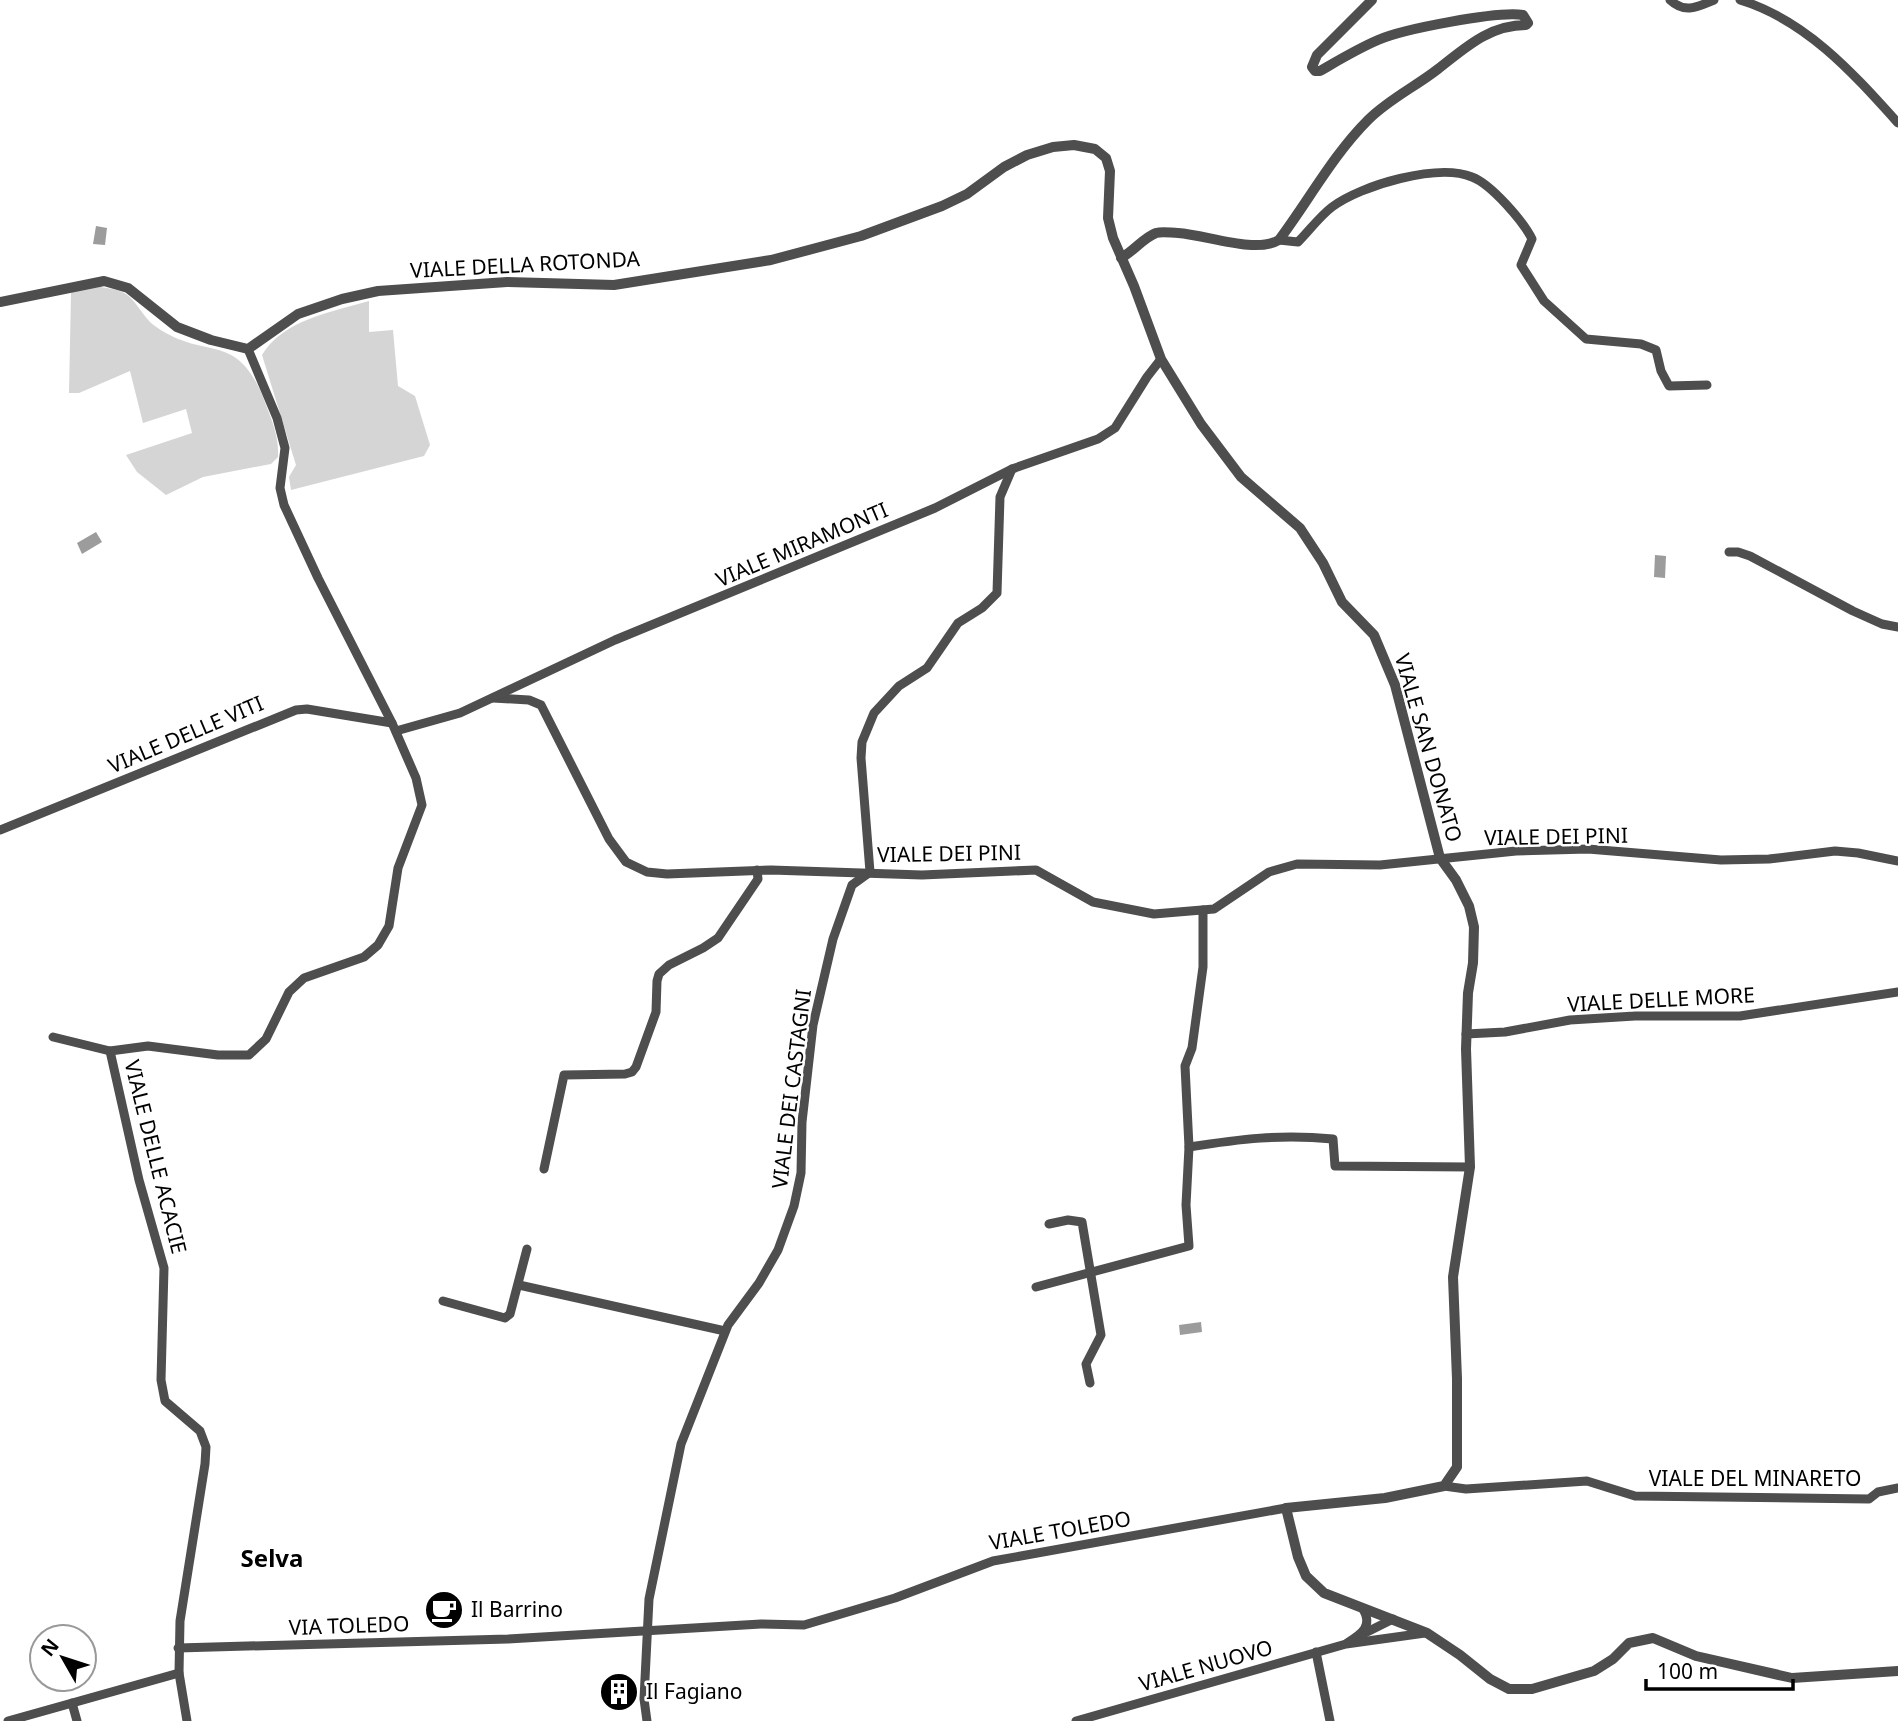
<svg xmlns="http://www.w3.org/2000/svg" width="1898" height="1721" viewBox="0 0 1898 1721" font-family="'Noto Sans',sans-serif">
	<style>
		.green { fill: #d5d5d5 }
		.water { fill: #9c9c9c }
		.lines { fill: none; stroke-linecap: round; stroke-linejoin: round }
		.minor { stroke: #4e4e4e; stroke-width: 9 }
		.tertiary { stroke: #4e4e4e; stroke-width: 10 }
		.labels { text-anchor: middle; stroke-width: 5; stroke-linejoin: round; paint-order: stroke }
		.street-label { font-size: 21px; fill: #000; stroke: #fff }
		.poi-label { font-size: 21px; fill: #000; stroke: #fff; text-anchor: start }
		.quarter-label { font-size: 24px; font-weight: bold; fill: #000; stroke: #fff }
	</style>
	<rect width="100%" height="100%" fill="#fff"/>
	<g class="green">
		<path d="M100,287C107,288 115,289 122,292C136,298 142,317 155,326C206,363 238,327 266,405C273,423 279,438 278,457L271,464L203,477L166,495L137,472L126,455L192,433L186,409L143,423L130,371L79,393H69L71,293L77,289Z"/>
		<path d="M369,301V332L393,330L398,386L415,396L430,445L424,456L291,490L289,477L296,465L262,355C284,319 332,312 369,301Z"/>
	</g>
	<g class="water">
		<polygon points="96,226 107,228 105,245 93,244"/>
		<polygon points="96,532 102,542 82,554 77,543"/>
		<polygon points="1655,555 1666,556 1665,578 1654,577"/>
		<polygon points="1201,1322 1202,1332 1180,1335 1179,1325"/>
	</g>
	<g class="lines">
		<g class="minor">
			<path d="M1670,0C1685,14 1697,7 1714,0"/>
			<path d="M1740,0C1806,20 1853,73 1898,123"/>
			<path d="M1279,240L1298,242C1309,231 1320,216 1332,207C1361,185 1438,163 1472,177C1491,184 1523,221 1532,239L1521,265L1544,301L1586,339L1641,344L1656,350L1661,371L1669,386L1707,385"/>
			<polyline points="1729,552 1738,552 1750,556 1853,611 1882,624 1898,627"/>
			<polyline points="493,698 529,700 541,705 609,839 626,862 647,872 667,874 771,870 922,875 1036,870 1093,902 1154,914 1214,909 1269,872 1297,864 1380,865 1516,851 1588,849 1721,860 1769,859 1835,851 1858,853 1898,861"/>
			<polyline points="396,731 460,713 615,640 935,508 1012,469 1098,439 1115,428 1147,377 1161,359"/>
			<polyline points="0,830 296,710 307,709 392,723"/>
			<polyline points="870,872 861,758 862,742 874,713 899,686 927,668 958,623 982,608 997,593 1000,497 1012,469"/>
			<polyline points="1466,1034 1505,1032 1570,1020 1635,1016 1740,1016 1898,992"/>
			<polyline points="53,1037 110,1051 148,1046 218,1055 249,1055 266,1039 289,992 304,978 364,957 378,945 389,926 398,868 422,805 416,778 392,723 318,578 284,505 280,488 285,448 277,418 248,349"/>
			<polyline points="110,1051 139,1180 164,1268 161,1380 165,1401 200,1431 206,1447 205,1464 180,1621 179,1673 187,1721"/>
			<path d="M1189,1147C1240,1139 1280,1134 1333,1139L1335,1166L1470,1167"/>
			<polyline points="544,1169 564,1075 625,1074 632,1072 636,1067 656,1012 657,981 659,974 669,965 703,948 718,938 758,879 757,870"/>
			<polyline points="1049,1224 1068,1220 1082,1222 1101,1335 1086,1364 1090,1383"/>
			<polyline points="519,1285 725,1331"/>
			<polyline points="1036,1287 1189,1246 1186,1205 1189,1147 1185,1066 1192,1048 1203,967 1203,910"/>
			<polyline points="443,1301 505,1318 510,1314 527,1249"/>
			<polyline points="1444,1486 1466,1489 1587,1481 1635,1496 1869,1499 1878,1492 1898,1488"/>
			<polyline points="1363,1634 1393,1619"/>
			<path d="M1347,1643C1362,1634 1373,1626 1363,1609"/>
			<polyline points="178,1648 508,1639 761,1624 804,1625 895,1598 993,1561 1286,1508"/>
			<polyline points="1316,1652 1330,1721"/>
			<polyline points="72,1703 77,1721"/>
			<polyline points="8,1721 179,1673"/>
			<polyline points="647,1721 644,1699 649,1599 681,1444 728,1325 759,1283 778,1250 794,1206 801,1173 802,1122 813,1025 833,939 852,885 870,872"/>
			<polyline points="1076,1721 1346,1644 1425,1633"/>
		</g>
		<g class="tertiary">
			<path d="M1121,258C1134,251 1143,238 1156,233C1163,231 1171,233 1178,233C1207,235 1255,254 1279,240C1309,200 1333,155 1368,120C1389,99 1415,87 1438,69C1465,48 1489,25 1526,25L1528,23L1523,15C1497,11 1403,29 1378,40C1357,49 1339,60 1320,71H1315L1312,67L1317,55L1372,0"/>
			<polyline points="0,302 104,281 128,288 177,327 211,340 248,349 298,314 342,299 378,291 507,282 614,285 771,260 861,236 942,206 967,194 1004,167 1027,155 1053,147 1074,145 1095,149 1106,158 1110,171 1108,218 1113,238 1134,286 1161,359 1201,424 1241,477 1300,528 1323,563 1342,602 1374,635 1395,685 1440,858 1456,880 1469,906 1474,927 1473,963 1468,993 1466,1049 1470,1167 1453,1277 1457,1379 1457,1467 1444,1486 1385,1498 1286,1508 1298,1557 1306,1576 1324,1593 1427,1633 1460,1655 1490,1679 1509,1689 1532,1689 1594,1671 1613,1659 1629,1643 1653,1638 1696,1656 1792,1678 1898,1671"/>
		</g>
	</g>
	<defs>
		<symbol id="cafe-disc" viewBox="-11 -11 22 22"><circle r="9.5" fill="#000" stroke="#fff"/><path d="M-5.5-4.5H6V0H3Q3 3.5 0 3.5H-2.5Q-5.5 3.5-5.5 0ZM3-3.2v2h1.7v-2ZM-6 4.5H4V6H-6Z" fill="#fff"/></symbol>
		<symbol id="building-disc" viewBox="-11 -11 22 22"><circle r="9.5" fill="#000" stroke="#fff"/><path d="M-4-6H4V6H1V3H-1V6H-4ZM-2.5-4.3h1.7v1.8h-1.7ZM.8-4.3h1.7v1.8H.8ZM-2.5-1h1.7V.8h-1.7ZM.8-1h1.7V.8H.8Z" fill="#fff"/></symbol>
	</defs>
	<g fill-rule="evenodd">
		<use href="#cafe-disc" x="422" y="1588" width="44" height="44"/>
		<use href="#building-disc" x="597" y="1670" width="44" height="44"/>
	</g>
	<g class="labels">
		<g class="street-label">
			<text transform="translate(525 265) rotate(-3)" y="7">VIALE DELLA ROTONDA</text>
			<text transform="translate(802 545) rotate(-23)" y="7">VIALE MIRAMONTI</text>
			<text transform="translate(186 735) rotate(-23)" y="7">VIALE DELLE VITI</text>
			<text transform="translate(1428 748) rotate(74)" y="7">VIALE SAN DONATO</text>
			<text transform="translate(1556 837) rotate(-1)" y="7">VIALE DEI PINI</text>
			<text transform="translate(949 854) rotate(-1)" y="7">VIALE DEI PINI</text>
			<text transform="translate(1661 1000) rotate(-3)" y="7">VIALE DELLE MORE</text>
			<text transform="translate(792 1089) rotate(-83)" y="7">VIALE DEI CASTAGNI</text>
			<text transform="translate(155 1157) rotate(76)" y="7">VIALE DELLE ACACIE</text>
			<text x="1755" y="1486">VIALE DEL MINARETO</text>
			<text transform="translate(1060 1531) rotate(-10)" y="7">VIALE TOLEDO</text>
			<text transform="translate(349 1626) rotate(-2)" y="7">VIA TOLEDO</text>
			<text transform="translate(1206 1666) rotate(-16)" y="7">VIALE NUOVO</text>
		</g>
		<g class="poi-label">
			<text x="471" y="1617">Il Barrino</text>
			<text x="646" y="1699">Il Fagiano</text>
		</g>
		<g class="quarter-label">
			<text x="272" y="1567">Selva</text>
		</g>
	</g>
	<g transform="translate(63 1658) rotate(309)"><circle r="33" fill="#ffffff" stroke="#999999" stroke-width="2"/>
	<path d="M0-5L12 26L0 18L-12 26Z" fill="#000000"/>
	<text y="-10" font-size="19" font-weight="bold" text-anchor="middle" fill="#000000">N</text>
	</g>
	<path d="M1646 1679v10h147v-10" fill="none" stroke="#000000" stroke-width="3.5"/>
	<text x="1657" y="1679" font-size="21" fill="#000000" stroke="#ffffff" stroke-width="5" paint-order="stroke">100 m</text>
</svg>
